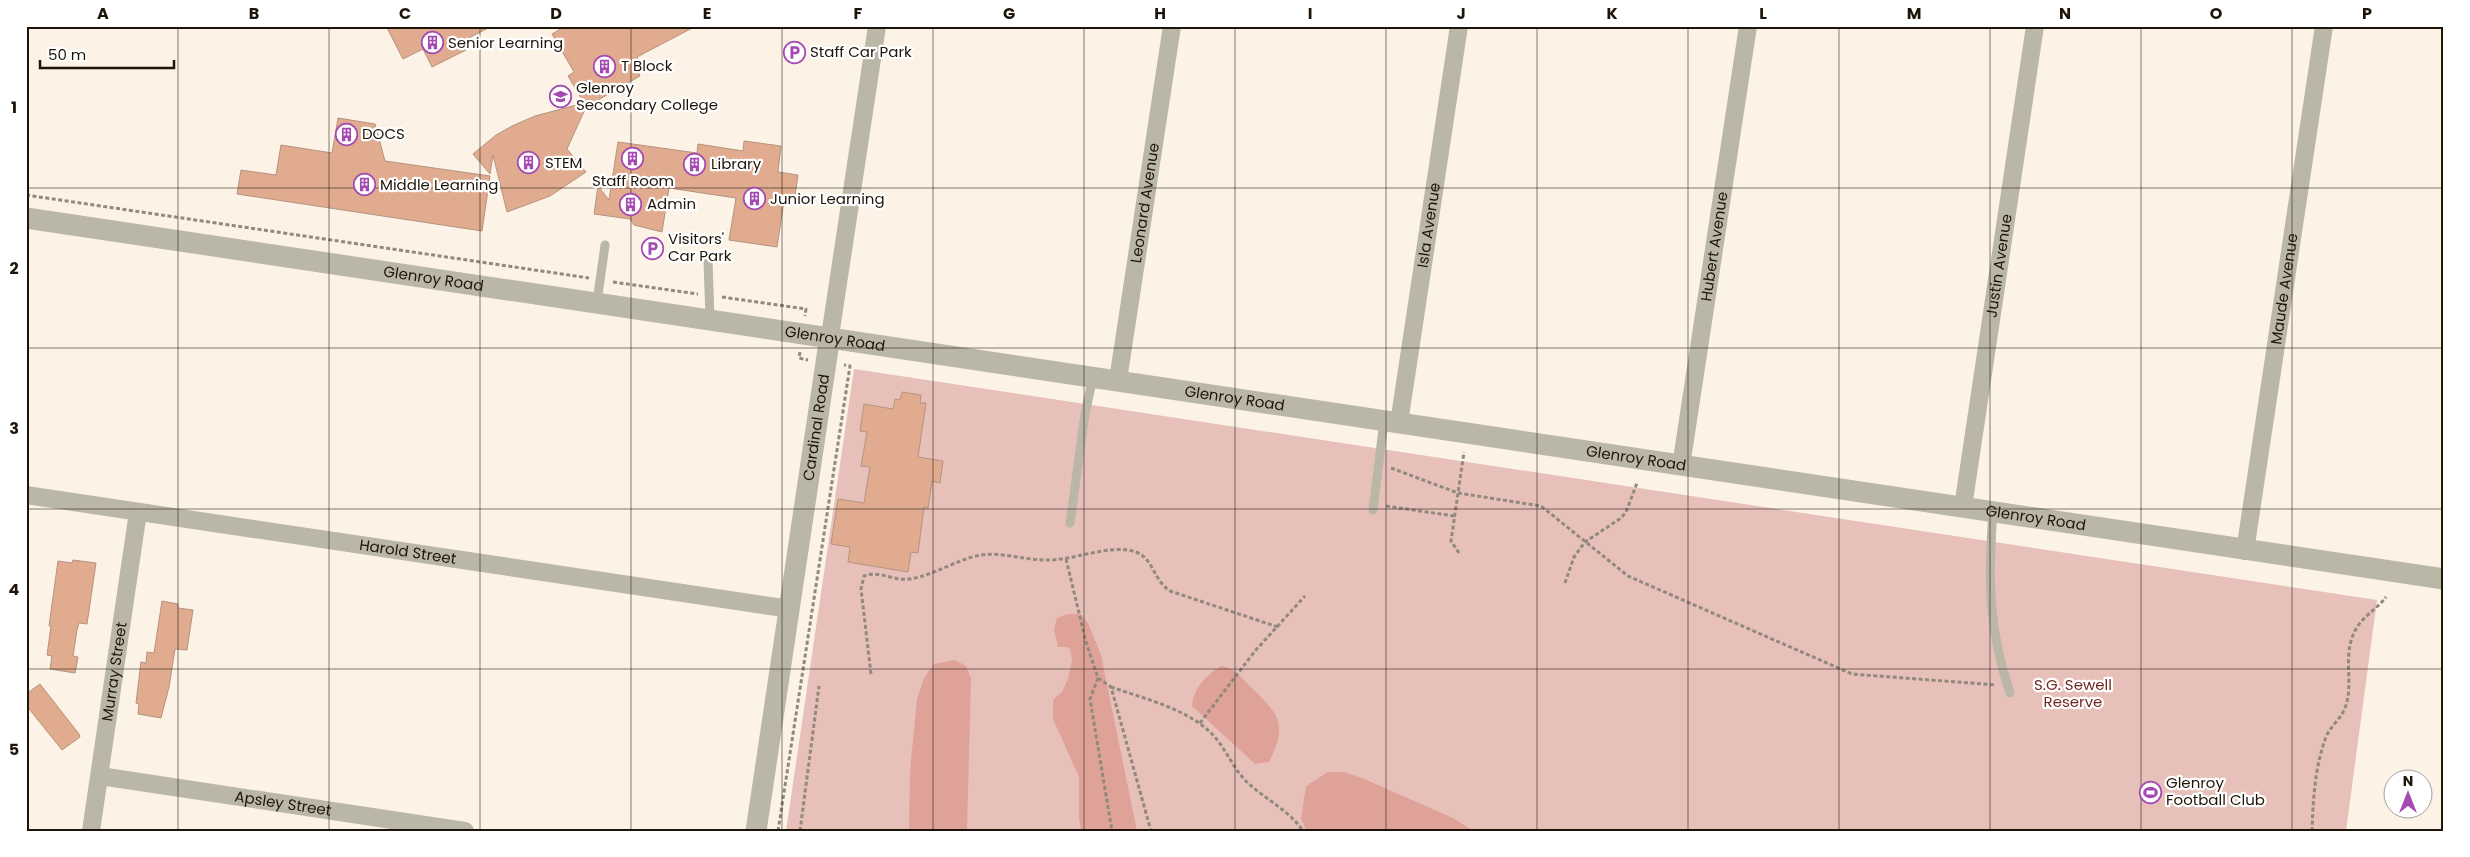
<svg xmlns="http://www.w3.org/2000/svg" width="2470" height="857" viewBox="0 0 2470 857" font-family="Poppins,sans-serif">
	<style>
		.green { fill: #e7c0ba }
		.forest { fill: #dfa299 }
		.building { fill: #e0ab8e; stroke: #b59380 }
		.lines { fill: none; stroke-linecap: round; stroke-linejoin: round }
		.path { stroke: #92897d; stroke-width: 3; stroke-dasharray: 4 2.5; stroke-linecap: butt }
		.service { stroke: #bab7a7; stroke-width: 9 }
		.minor { stroke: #bab7a7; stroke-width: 18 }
		.tertiary { stroke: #bab7a7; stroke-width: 21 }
		.grid { fill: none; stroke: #1e150a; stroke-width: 1; stroke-opacity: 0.55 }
		.labels { text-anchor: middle; stroke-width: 4.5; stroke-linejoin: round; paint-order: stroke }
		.poi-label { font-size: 15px; fill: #1e150a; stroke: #fff; text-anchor: start }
		.street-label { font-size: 15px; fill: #1e150a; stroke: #fff }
		.park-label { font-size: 15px; fill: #6f2720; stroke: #fff }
		.neatline { fill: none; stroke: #1e150a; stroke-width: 2 }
		.grid-label { font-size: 16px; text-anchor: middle; font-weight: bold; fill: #1e150a }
	</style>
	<rect width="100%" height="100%" fill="#fcf2e6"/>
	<polygon class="green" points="854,369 2377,600 2346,831 786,831"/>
	<g class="forest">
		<polygon points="1068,614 1081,614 1088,623 1101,655 1137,831 1081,831 1079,818 1079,777 1053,719 1053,700 1062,692 1068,679 1072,660 1070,649 1066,647 1058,647 1054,630 1057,618"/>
		<polygon points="955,660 966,666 971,678 967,831 909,831 910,771 917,699 924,678 934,664"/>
		<path d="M1221,666C1234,668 1240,676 1249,685C1278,714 1289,722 1269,762L1255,764L1192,706C1193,688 1207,675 1221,666Z"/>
		<polygon points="1328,772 1344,772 1362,778 1453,818 1473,831 1307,831 1301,819 1306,786"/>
	</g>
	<g class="building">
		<polygon points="386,26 492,26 467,39 472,47 432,67 423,49 403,59"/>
		<polygon points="566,26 696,26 637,57 641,64 636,68 640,76 586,107 567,149 586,172 550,196 507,212 493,155 490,174 473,154 496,135 512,126 535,116 584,103 568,76 574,72 552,34"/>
		<polygon points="338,118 375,124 385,161 490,176 482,231 237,194 241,170 276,175 281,145 332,153"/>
		<polygon points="744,141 781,146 778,172 798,175 795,196 785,194 777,247 729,240 736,198 669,188 662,232 634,225 630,219 594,214 598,186 609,200 618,142 697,153 698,144 743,151"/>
		<polygon points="902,392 921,395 920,403 926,403 918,457 943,461 940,483 932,481 928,508 924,507 918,553 911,552 908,572 848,562 850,547 831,544 838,499 864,503 870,467 861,466 867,432 860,431 864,404 893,409 895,399 900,400"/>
		<polygon points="73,560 96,563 87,624 79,623 77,630 73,656 78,657 75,673 50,669 52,656 47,655 51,626 49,626 58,561 72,563"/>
		<polygon points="162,601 178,604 178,608 193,610 187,650 175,649 169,687 161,718 138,714 139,704 136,703 141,662 146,663 147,652 154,653"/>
		<polygon points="40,684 79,734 80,737 62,750 26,705 26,694"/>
	</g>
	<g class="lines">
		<g class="path">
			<polyline points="26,195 589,278"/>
			<polyline points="613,282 698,294"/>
			<polyline points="722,297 806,309 805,316"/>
			<polyline points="800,352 799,358 808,360"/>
			<polyline points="1391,468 1458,493 1541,506 1628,576 1852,674 1996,685"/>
			<polyline points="1386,506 1454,516"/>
			<polyline points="1459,553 1451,541 1464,452"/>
			<polyline points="1066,559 1086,642 1098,678 1111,687 1151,831"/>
			<polyline points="1565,583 1574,557 1585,542 1621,518 1626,512 1637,483"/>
			<path d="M871,674L861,589L864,576C878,570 894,581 909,579C933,576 957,559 981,555C1003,552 1024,560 1046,560C1073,561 1111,543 1136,552C1154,559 1153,580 1170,591L1278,627"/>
			<polyline points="1098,678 1090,699 1112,831"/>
			<path d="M1111,687C1145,699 1189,709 1214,736C1227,751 1234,770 1248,783C1265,799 1290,811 1303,831"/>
			<polyline points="1200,723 1255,651 1305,596"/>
			<polyline points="778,831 850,366 844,365"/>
			<polyline points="800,831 819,686"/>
			<path d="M2312,831C2313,800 2315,766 2326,737C2331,725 2343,717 2346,705C2354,680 2341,654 2357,627C2365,615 2378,608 2386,597"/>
		</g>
		<g class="service">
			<polyline points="708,260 710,319"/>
			<polyline points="597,302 605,245"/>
			<polyline points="1373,510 1384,421"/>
			<path d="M1993,511C1988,579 1988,628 2010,693"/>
			<polyline points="1070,523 1085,414 1093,377"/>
		</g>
		<g class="minor">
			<polyline points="830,336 877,26"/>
			<path id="s1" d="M1118,380L1172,26"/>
			<path id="s2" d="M1399,423L1459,26"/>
			<path id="s3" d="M1681,466L1748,26"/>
			<path id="s4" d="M26,495L790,609"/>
			<path id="s5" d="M1963,507L2035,26"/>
			<path id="s6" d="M2245,551L2324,26"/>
			<path id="s7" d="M100,776L465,831"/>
			<path id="s8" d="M91,831L138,512"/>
		</g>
		<g class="tertiary">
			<path id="s9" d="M26,218L2444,579"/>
			<path id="s10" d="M756,831L830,336"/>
		</g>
	</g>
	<path class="grid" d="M178,26V831M329,26V831M480,26V831M631,26V831M782,26V831M933,26V831M1084,26V831M1235,26V831M1386,26V831M1537,26V831M1688,26V831M1839,26V831M1990,26V831M2141,26V831M2292,26V831M26,188H2444M26,348H2444M26,509H2444M26,669H2444"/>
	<defs>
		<symbol id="building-ring" viewBox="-11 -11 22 22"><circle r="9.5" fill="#fff" stroke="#a549b3" stroke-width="1.5"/><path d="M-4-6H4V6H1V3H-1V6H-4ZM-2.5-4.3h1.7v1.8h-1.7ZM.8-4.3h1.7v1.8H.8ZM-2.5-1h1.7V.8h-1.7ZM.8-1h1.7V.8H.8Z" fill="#a549b3"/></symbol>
		<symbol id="parking-ring" viewBox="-11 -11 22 22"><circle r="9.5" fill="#fff" stroke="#a549b3" stroke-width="1.5"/><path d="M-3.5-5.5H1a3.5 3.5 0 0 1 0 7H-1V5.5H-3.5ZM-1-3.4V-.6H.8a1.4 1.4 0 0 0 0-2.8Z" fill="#a549b3"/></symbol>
		<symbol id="school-ring" viewBox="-11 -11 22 22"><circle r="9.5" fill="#fff" stroke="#a549b3" stroke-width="1.5"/><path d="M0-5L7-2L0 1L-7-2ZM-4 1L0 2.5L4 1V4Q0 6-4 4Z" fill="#a549b3"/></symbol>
		<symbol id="stadium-ring" viewBox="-11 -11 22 22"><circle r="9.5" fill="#fff" stroke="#a549b3" stroke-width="1.5"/><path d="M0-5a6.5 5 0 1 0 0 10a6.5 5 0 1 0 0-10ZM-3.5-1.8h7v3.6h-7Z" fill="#a549b3"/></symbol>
	</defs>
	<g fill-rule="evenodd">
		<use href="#building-ring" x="420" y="30" width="25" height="25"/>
		<use href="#parking-ring" x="782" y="40" width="25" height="25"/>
		<use href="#building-ring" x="592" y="54" width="25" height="25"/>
		<use href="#school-ring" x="548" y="84" width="25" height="25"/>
		<use href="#building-ring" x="334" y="122" width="25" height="25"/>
		<use href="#building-ring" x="620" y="146" width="25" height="25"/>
		<use href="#building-ring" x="516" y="150" width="25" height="25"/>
		<use href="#building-ring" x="682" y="152" width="25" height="25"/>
		<use href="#building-ring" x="352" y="172" width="25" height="25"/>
		<use href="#building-ring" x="742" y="186" width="25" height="25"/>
		<use href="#building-ring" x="618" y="192" width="25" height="25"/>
		<use href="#parking-ring" x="640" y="236" width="25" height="25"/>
		<use href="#stadium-ring" x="2138" y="780" width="25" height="25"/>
	</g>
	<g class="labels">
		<g class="poi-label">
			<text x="448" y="48">Senior Learning</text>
			<text x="810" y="57">Staff Car Park</text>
			<text x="621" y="71">T Block</text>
			<text x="576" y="93">Glenroy<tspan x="576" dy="17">Secondary College</tspan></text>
			<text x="362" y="139">DOCS</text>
			<text x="545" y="168">STEM</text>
			<text x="711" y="169">Library</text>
			<text x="633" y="186" text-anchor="middle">Staff Room</text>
			<text x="380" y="190">Middle Learning</text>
			<text x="770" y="204">Junior Learning</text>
			<text x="647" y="209">Admin</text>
			<text x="668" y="244">Visitors'<tspan x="668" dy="17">Car Park</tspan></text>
			<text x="2166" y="788">Glenroy<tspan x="2166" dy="17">Football Club</tspan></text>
		</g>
		<g class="street-label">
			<text dy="5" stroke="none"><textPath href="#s1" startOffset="179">Leonard Avenue</textPath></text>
			<text dy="5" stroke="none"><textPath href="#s2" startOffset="200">Isla Avenue</textPath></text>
			<text dy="5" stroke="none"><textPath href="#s3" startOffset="222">Hubert Avenue</textPath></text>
			<text dy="5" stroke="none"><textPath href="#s5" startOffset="244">Justin Avenue</textPath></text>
			<text dy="5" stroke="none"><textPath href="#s9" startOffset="412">Glenroy Road</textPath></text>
			<text dy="5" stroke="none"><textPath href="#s6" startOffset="265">Maude Avenue</textPath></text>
			<text dy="5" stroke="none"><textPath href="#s9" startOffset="818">Glenroy Road</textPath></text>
			<text dy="5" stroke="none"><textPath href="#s9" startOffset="1222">Glenroy Road</textPath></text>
			<text dy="5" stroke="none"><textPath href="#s10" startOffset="408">Cardinal Road</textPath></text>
			<text dy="5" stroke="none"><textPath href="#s9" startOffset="1628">Glenroy Road</textPath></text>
			<text dy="5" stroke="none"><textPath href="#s9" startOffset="2032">Glenroy Road</textPath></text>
			<text dy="5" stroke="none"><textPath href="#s4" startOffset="386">Harold Street</textPath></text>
			<text dy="5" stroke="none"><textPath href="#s8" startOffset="161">Murray Street</textPath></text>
			<text dy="5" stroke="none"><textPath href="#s7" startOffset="185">Apsley Street</textPath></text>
		</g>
		<g class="park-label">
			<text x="2073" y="690">S.G. Sewell<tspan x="2073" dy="17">Reserve</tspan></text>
		</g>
	</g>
	<rect width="2470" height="857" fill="none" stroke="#ffffff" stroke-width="55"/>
	<g transform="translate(2408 794)"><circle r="24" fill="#ffffff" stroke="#a5a19d"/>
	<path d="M0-4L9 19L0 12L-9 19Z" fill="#a549b3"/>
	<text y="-8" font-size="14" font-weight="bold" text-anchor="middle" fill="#1e150a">N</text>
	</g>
	<path d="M40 60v8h134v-8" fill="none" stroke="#1e150a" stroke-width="2.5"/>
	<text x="48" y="60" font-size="15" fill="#1e150a" stroke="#ffffff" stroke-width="4" paint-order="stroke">50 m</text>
	<rect x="28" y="28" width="2414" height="802" class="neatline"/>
	<g class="grid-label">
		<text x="103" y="19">A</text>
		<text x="254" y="19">B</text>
		<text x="405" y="19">C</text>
		<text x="556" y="19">D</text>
		<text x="707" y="19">E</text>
		<text x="858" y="19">F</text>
		<text x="1009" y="19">G</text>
		<text x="1160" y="19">H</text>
		<text x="1310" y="19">I</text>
		<text x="1461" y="19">J</text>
		<text x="1612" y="19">K</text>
		<text x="1763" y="19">L</text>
		<text x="1914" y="19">M</text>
		<text x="2065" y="19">N</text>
		<text x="2216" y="19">O</text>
		<text x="2367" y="19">P</text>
		<text x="14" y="113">1</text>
		<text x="14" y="274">2</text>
		<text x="14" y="434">3</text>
		<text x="14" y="595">4</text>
		<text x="14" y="755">5</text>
	</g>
</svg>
